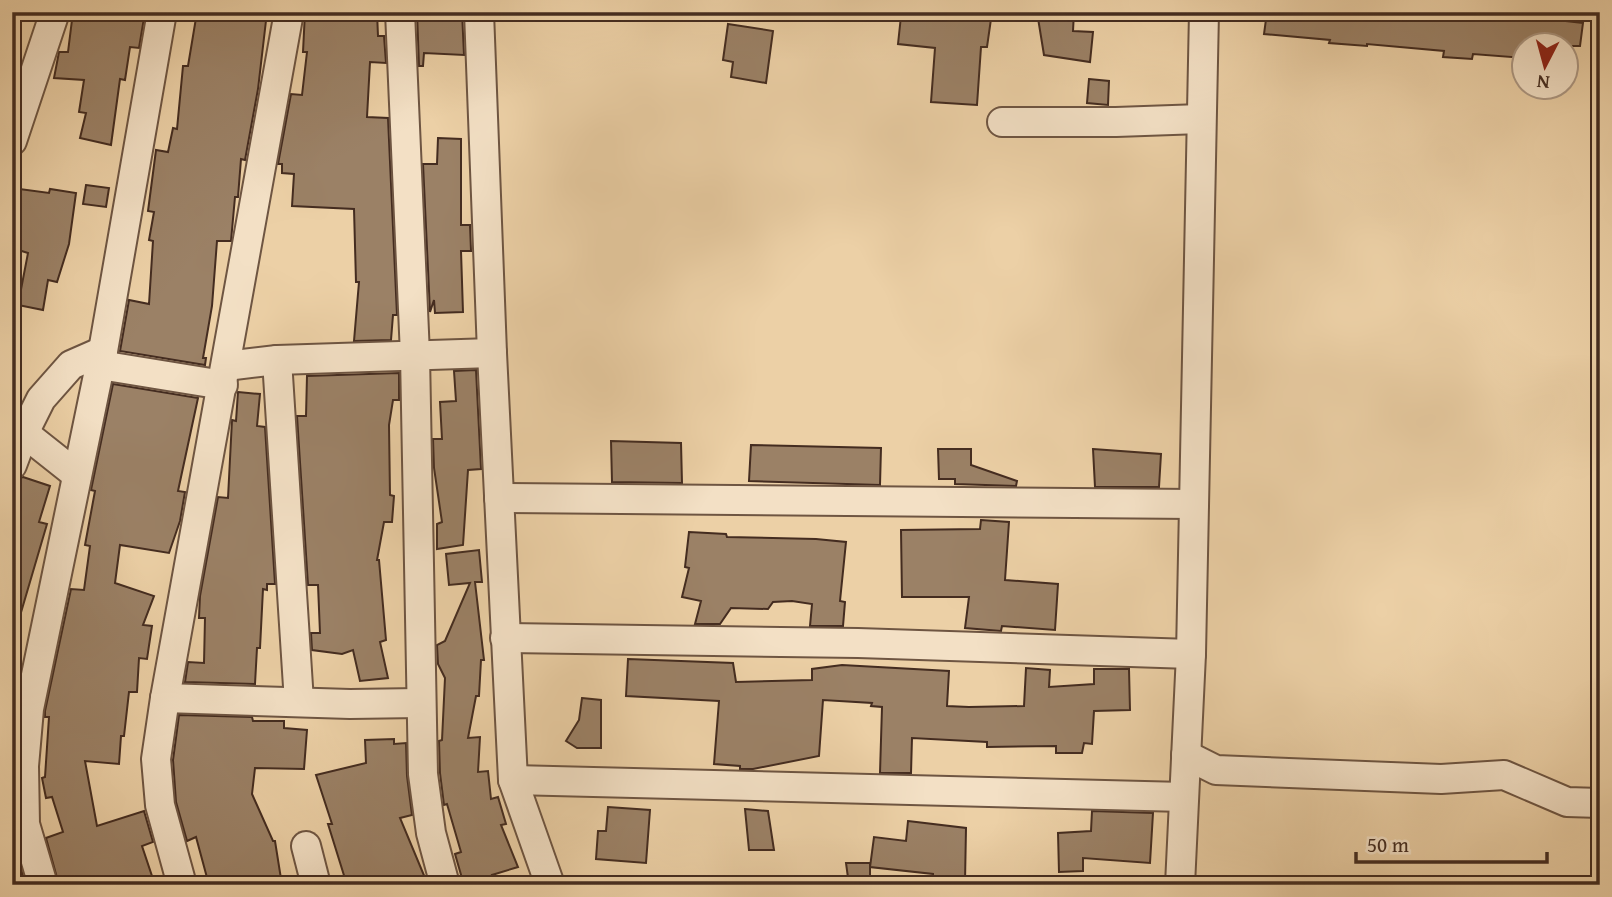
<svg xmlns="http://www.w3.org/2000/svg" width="1612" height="897" viewBox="0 0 1612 897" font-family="'Gentium Book Plus',serif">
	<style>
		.building { fill: #9b8166; stroke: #442c20; stroke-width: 2 }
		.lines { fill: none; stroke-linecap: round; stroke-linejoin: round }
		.minor-casing { stroke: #6e5542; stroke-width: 32 }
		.minor { stroke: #f3e0c5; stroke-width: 28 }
	</style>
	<rect width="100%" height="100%" fill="#ecd0a6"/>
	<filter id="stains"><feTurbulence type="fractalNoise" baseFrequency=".00286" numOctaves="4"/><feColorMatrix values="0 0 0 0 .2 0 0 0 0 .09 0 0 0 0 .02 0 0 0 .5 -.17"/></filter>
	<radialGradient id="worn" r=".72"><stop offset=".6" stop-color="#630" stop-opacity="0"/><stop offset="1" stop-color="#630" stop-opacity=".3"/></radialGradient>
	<g class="building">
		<polygon points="73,12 145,12 139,48 130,47 125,80 120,79 111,145 80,138 86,113 79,112 84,80 54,78 59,52 68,52"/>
		<polygon points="197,12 238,15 238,12 267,12 258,89 245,160 241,159 238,197 235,197 231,241 217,241 212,306 203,358 206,358 205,365 120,351 129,300 149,304 153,241 149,240 154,212 148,211 156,150 168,152 173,128 177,129 183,66 188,66"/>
		<polygon points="305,12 377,12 378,36 384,36 386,63 370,62 367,117 388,118 397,315 393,315 391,340 354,341 359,282 356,282 354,209 292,206 294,174 282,173 282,164 278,164 291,94 302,95 307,52 303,52"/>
		<polygon points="417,12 462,12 464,55 424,53 423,66 419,66"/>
		<polygon points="949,12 992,12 987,47 981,47 977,105 931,102 935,48 898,44 901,16 945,20"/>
		<polygon points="1037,12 1074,12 1073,31 1093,32 1090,62 1044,55"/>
		<polygon points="1267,12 1463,12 1463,14 1522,20 1522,16 1583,23 1580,46 1524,46 1524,58 1473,54 1472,59 1443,57 1444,51 1367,44 1367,46 1329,43 1330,40 1264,34"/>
		<polygon points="728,24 773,31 766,83 731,77 733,62 723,60"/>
		<polygon points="1089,79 1109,81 1108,105 1087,103"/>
		<polygon points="438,138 461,139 461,225 470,225 471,251 461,251 463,312 435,313 434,300 430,312 423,164 437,164"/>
		<polygon points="86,185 109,188 106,207 83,204"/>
		<polygon points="12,188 49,193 50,189 76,193 69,244 57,282 48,280 43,310 18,305 28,253 12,248"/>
		<polygon points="476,370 481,469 468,470 463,545 437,549 437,524 442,522 434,468 433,439 442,439 440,402 456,401 454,371"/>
		<polygon points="399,373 399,400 393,400 389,425 390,495 394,496 392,522 384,522 377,560 379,560 386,640 380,642 388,678 360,681 353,650 342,654 312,650 311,633 320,633 318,585 308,585 297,416 306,416 307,376"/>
		<polygon points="113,384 198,398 178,491 185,492 180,521 169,553 120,545 115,583 154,596 143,625 152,626 147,659 139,658 137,692 129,692 124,736 121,736 119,764 85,761 97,826 144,811 153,842 142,846 155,885 59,885 46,838 63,832 52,797 46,798 42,778 45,777 49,717 45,717 45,711 71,589 84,590 90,546 85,545 95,491 91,490"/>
		<polygon points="238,392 260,394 257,426 265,427 275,584 267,584 267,590 263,589 260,648 257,648 255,684 185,682 188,662 204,663 205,618 199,618 200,596 218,497 228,498 232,420 236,421"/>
		<polygon points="611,441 681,443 682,483 612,482"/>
		<polygon points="751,445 881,448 880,485 749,481"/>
		<polygon points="938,449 971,449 971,465 1017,481 1016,486 955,484 955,479 939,479"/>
		<polygon points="1093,449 1161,454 1159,487 1095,487"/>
		<polygon points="23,477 50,486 39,522 47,524 17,626 12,625 12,481"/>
		<polygon points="981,520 1009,522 1005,580 1058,584 1055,630 1002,626 1001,631 965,628 969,597 902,597 901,530 980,529"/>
		<polygon points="689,532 726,534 727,537 816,539 846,542 840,601 845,602 843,626 810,626 812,604 792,601 773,602 768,609 731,608 720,624 695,624 701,601 682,597 689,568 685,567"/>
		<polygon points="479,550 482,582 475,582 484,660 481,660 479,696 476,696 468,738 480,737 478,772 488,771 491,799 498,797 506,824 501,825 518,867 492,875 496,885 464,885 455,854 461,852 447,804 444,805 440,773 439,741 442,740 445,678 438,664 437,645 445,641 470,583 449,585 446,554"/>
		<polygon points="628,659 733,663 736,682 812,680 812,669 842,665 949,671 947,706 969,707 1024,706 1026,668 1050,670 1049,687 1094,684 1094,669 1129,669 1130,710 1094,711 1092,744 1084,743 1082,753 1056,753 1056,746 987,747 987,742 912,738 911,773 880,773 882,707 871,706 872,703 823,700 819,756 753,769 740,769 740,766 714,764 719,701 626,696"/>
		<polygon points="582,698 601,700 601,748 577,748 566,741 579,720"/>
		<polygon points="179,715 252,717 253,721 284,721 284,728 307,730 304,769 255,768 252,794 273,841 275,841 282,885 209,885 196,837 187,841 176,802 173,760"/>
		<polygon points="394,739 394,744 406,743 407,776 412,815 400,818 428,885 347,885 328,824 332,824 316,775 366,763 365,740"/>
		<polygon points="608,807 650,810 646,863 596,859 598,831 606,831"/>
		<polygon points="745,809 768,811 774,850 749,850"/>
		<polygon points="1092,811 1153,813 1150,863 1083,858 1083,871 1059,872 1058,833 1091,831"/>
		<polygon points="908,821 966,828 965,882 933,881 933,874 870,867 874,837 906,841"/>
		<polygon points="15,850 26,885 12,885 12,851"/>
		<polygon points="846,863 870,863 870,885 849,885"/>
	</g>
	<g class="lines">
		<defs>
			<g id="minor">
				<polyline points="400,12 415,355 423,774 431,833 445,885"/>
				<polyline points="479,12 492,353 513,780 550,885"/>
				<polyline points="1002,122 1116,122 1201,119"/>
				<polyline points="12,141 55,12"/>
				<polyline points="277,360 299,702"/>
				<polyline points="100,365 223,385"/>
				<polyline points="226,366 277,360 492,353"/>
				<polyline points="24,433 77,475"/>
				<polyline points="12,465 24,433 41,399 71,365 103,351"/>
				<polyline points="499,498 1194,504"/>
				<polyline points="505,638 858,643 1191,654"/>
				<polyline points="165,698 350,704 420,703"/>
				<polyline points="1186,755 1216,770 1441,779 1504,775 1567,802 1600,803"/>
				<polyline points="513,780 1184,797"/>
				<polyline points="306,846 316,885"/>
				<polyline points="43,885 25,824 24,766 29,709 103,351 162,12"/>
				<polyline points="182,885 160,805 156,759 165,698 289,12"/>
				<polyline points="1180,885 1191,654 1204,12"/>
			</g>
		</defs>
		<use href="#minor" class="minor-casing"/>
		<use href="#minor" class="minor"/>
	</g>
	<rect width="1612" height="897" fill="none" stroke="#ecd0a6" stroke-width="42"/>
	<rect x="14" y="14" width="1584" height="869" fill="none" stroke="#442c20" stroke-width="3.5"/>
	<rect x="21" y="21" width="1570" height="855" fill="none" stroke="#442c20" stroke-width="2"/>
	<g transform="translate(1545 66) rotate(186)"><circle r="33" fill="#f3e0c5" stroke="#ad9883" stroke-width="2"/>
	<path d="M0-5L12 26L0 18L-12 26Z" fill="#8f2418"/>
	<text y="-10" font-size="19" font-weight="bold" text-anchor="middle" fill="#442c20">N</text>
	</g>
	<path d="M1356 852v10h191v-10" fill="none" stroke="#442c20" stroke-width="3.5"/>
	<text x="1367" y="852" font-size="21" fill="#442c20" stroke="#f3e0c5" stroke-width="5" paint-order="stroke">50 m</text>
	<rect width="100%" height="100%" filter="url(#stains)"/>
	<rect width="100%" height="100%" fill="url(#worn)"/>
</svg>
